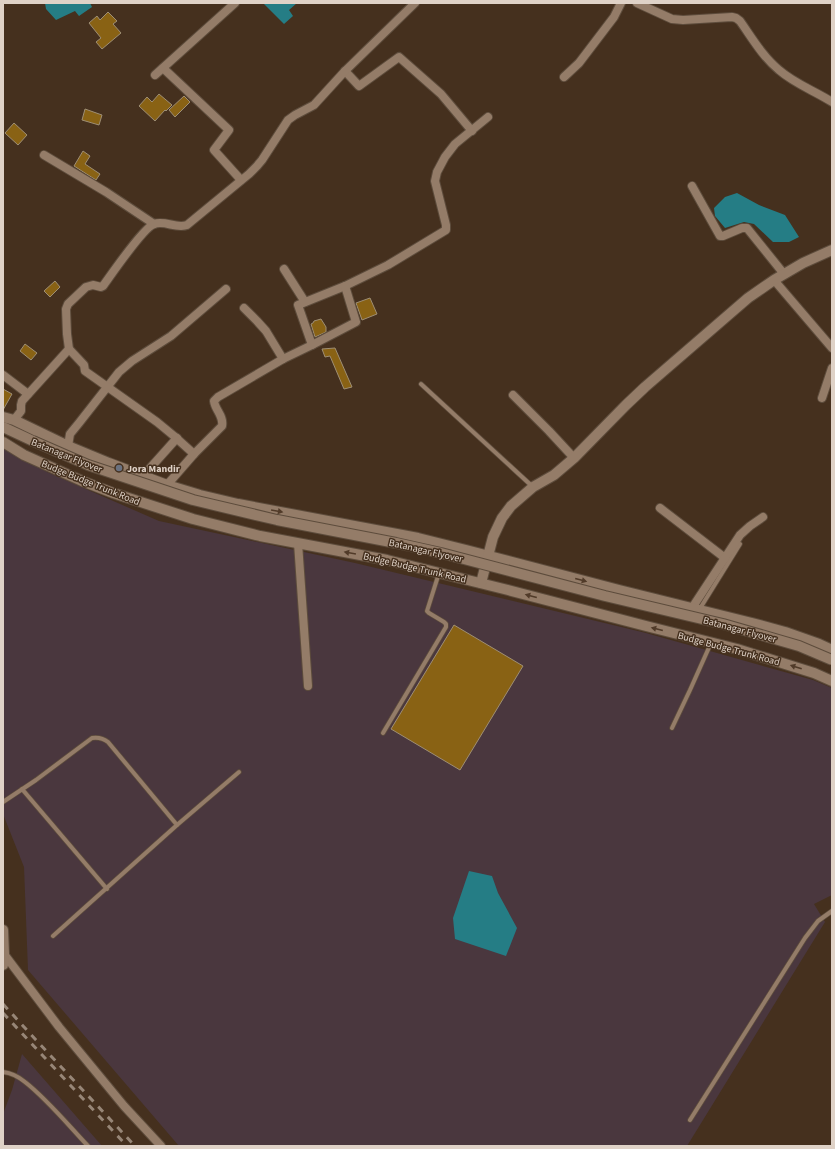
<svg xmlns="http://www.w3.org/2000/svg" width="835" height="1149" viewBox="0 0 835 1149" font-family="'Source Sans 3',sans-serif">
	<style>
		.industrial { fill: #4a373e }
		.water { fill: #257d85 }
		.building { fill: #896214; stroke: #9e8e74 }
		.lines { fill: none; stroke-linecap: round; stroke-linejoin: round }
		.lane-casing { stroke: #5d4c3c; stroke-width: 5.5 }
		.street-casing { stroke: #5d4c3c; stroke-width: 10 }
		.secondary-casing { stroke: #5d4c3c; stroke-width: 12 }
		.lane { stroke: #947c68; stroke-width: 4 }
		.street { stroke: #947c68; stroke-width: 8 }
		.secondary { stroke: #947c68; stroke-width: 10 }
		.rail { stroke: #978677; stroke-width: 3; stroke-dasharray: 7 7; stroke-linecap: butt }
		.secondary-bridge-casing { stroke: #5d4c3c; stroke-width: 12; stroke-linecap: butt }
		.secondary-bridge { stroke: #947c68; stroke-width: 10 }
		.oneway { fill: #513b29 }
		.worship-dot { fill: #6b7280; stroke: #45301e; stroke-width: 1.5 }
		.labels { text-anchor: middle; stroke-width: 3; stroke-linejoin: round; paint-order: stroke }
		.street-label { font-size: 10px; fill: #dfd2c7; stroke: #45301e }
		.poi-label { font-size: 10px; font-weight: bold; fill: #dfd2c7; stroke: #45301e; text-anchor: start }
	</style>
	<rect width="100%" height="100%" fill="#45301e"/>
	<g class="industrial">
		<polygon points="3,447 47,472 159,521 355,563 646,633 813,680 832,688 832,895 814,904 825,922 687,1146 179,1146 28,970 24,867 3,814"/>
		<polygon points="22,1054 102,1146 3,1146 3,1114 12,1090"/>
	</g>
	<g class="water">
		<polygon points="45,3 90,3 92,7 79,16 75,11 56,20 46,9"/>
		<polygon points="265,3 297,3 289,10 293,16 284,24 264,4"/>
		<polygon points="737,193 759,205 785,215 799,237 789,242 773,242 754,224 744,222 725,228 715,216 714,208 725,197"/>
		<polygon points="469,871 492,876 498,893 517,928 506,956 455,939 453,918"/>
	</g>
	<g class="building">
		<polygon points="108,12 117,21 113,24 121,33 102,49 96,42 101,38 89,23 97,16 100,20"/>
		<polygon points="159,94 172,105 166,111 165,110 155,121 139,106 147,97 152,102"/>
		<polygon points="184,96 190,102 175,117 169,110"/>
		<polygon points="85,109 102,115 99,125 82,120"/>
		<polygon points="14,123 27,135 18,145 5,133"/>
		<polygon points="83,151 90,156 85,164 100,174 96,180 74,166"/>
		<polygon points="55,281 60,287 50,297 44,291"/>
		<polygon points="370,298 377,314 362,320 356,303"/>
		<polygon points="321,319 326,327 326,332 315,337 311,324 313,323 314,321"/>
		<polygon points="25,344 37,353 31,360 20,351"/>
		<polygon points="335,348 352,387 344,389 330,356 325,357 322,349"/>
		<polygon points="3,389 12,394 3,410"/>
		<polygon points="454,625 523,666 460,770 391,729"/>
	</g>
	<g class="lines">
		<defs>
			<g id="lane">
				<polyline points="421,384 533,487"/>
				<polyline points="699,610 740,544"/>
				<polyline points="672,728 690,690 711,643"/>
				<polyline points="383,733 446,627 446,624 444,622 429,613 427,611 439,573"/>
				<polyline points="22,789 107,889"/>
				<path d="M3,802L36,780L92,738C99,737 103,738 108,742L177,825L53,936"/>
				<polyline points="177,825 239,772"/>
				<path d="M3,1072C11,1073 19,1077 25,1082C47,1099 69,1126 88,1146"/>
				<polyline points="690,1120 805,938 818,921 832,911"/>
			</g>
			<g id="street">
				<path d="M637,3L672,19L683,20L732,17L736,18L740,21C752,38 763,57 779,70C795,84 815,91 832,102"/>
				<polyline points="163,68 229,130 214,150 241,180"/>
				<polyline points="345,71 359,86 399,57 441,94 472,131"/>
				<polyline points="155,75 235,3"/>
				<polyline points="564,77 579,63 614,17 621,3"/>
				<polyline points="44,155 106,192 154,224"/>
				<polyline points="692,186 720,236 723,236 742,228 747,228 784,274"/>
				<polyline points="284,269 305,302"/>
				<polyline points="774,280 832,348"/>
				<polyline points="244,308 257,321 266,331 283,359"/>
				<polyline points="312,345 298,305 345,286 388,265 446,230 446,225 435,181 437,172 445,157 455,144 488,117"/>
				<polyline points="3,375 28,394"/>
				<polyline points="513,395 549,431 574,458"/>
				<polyline points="822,398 832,368"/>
				<polyline points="14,420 21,411 21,405 22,401 69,349"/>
				<polyline points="68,446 70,434 79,423 119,372 132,361 171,336 226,289"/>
				<path d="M194,454L174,436L157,422L85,371L84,365L69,349L67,334L66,309L68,304L86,287L93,285L101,287L103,286C111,275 143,228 154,224C165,220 176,229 187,225L249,174L257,166L262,160L288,120L295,115L314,105L345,71L415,3"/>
				<polyline points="143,476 177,438"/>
				<path d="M167,485L194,454L222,426C224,416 215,410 214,401L218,397L283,359L312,345L356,322L345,286"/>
				<polyline points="660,508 725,558"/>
				<polyline points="298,543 308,686"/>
				<polyline points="692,608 740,535 750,526 763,517"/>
				<polyline points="4,954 59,1027 124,1106 161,1146"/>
			</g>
			<g id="secondary">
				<polyline points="3,417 14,420 68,446 109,463 167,485 200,495 238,504 418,538 466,550 619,590 752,623 785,632 819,644 832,650"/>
				<polyline points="3,427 33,441"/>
				<polyline points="3,442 24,455 82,481 113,493 193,519 260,536 387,560 508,590 646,626 737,649 814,673 832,681"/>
				<polyline points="481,583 493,537 502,518 511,506 533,487 554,475 574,458 626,405 645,387 748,298 774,280 803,263 832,250"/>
				<polyline points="3,930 4,954 3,965"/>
			</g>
		</defs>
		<use href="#lane" class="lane-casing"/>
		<use href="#street" class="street-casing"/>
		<use href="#secondary" class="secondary-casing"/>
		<use href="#lane" class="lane"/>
		<use href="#street" class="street"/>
		<use href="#secondary" class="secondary"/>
		<g class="rail">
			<polyline points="3,1004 36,1040 135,1146"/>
			<polyline points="3,1013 127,1146"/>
		</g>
		<defs>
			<polyline id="secondary-bridge" points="33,441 88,465 193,500 277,520 396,543 441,553 605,596 723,624 799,646 832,660"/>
		</defs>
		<use href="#secondary-bridge" class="secondary-bridge-casing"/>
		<use href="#secondary-bridge" class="secondary-bridge"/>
	</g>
	<defs><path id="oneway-solid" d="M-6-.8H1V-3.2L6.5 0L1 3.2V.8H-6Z"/></defs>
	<g class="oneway">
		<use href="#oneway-solid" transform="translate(277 511) rotate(10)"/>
		<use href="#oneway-solid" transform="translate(350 553) rotate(-170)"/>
		<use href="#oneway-solid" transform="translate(581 580) rotate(15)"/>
		<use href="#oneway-solid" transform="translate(531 596) rotate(-165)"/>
		<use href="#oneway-solid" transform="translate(657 629) rotate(-166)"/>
		<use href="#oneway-solid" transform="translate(796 667) rotate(-162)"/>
	</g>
	<circle class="worship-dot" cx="119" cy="468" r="4"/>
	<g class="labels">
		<g class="street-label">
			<text transform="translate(67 455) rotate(22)" y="4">Batanagar Flyover</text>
			<text transform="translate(91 482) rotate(22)" y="4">Budge Budge Trunk Road</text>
			<text transform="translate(426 550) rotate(13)" y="4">Batanagar Flyover</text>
			<text transform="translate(415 567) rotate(13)" y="4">Budge Budge Trunk Road</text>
			<text transform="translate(740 629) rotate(15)" y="4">Batanagar Flyover</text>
			<text transform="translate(729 648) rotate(15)" y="4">Budge Budge Trunk Road</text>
		</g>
		<g class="poi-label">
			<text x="127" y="472">Jora Mandir</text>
		</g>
	</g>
	<rect width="835" height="1149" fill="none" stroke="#dfd2c7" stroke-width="8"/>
</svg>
